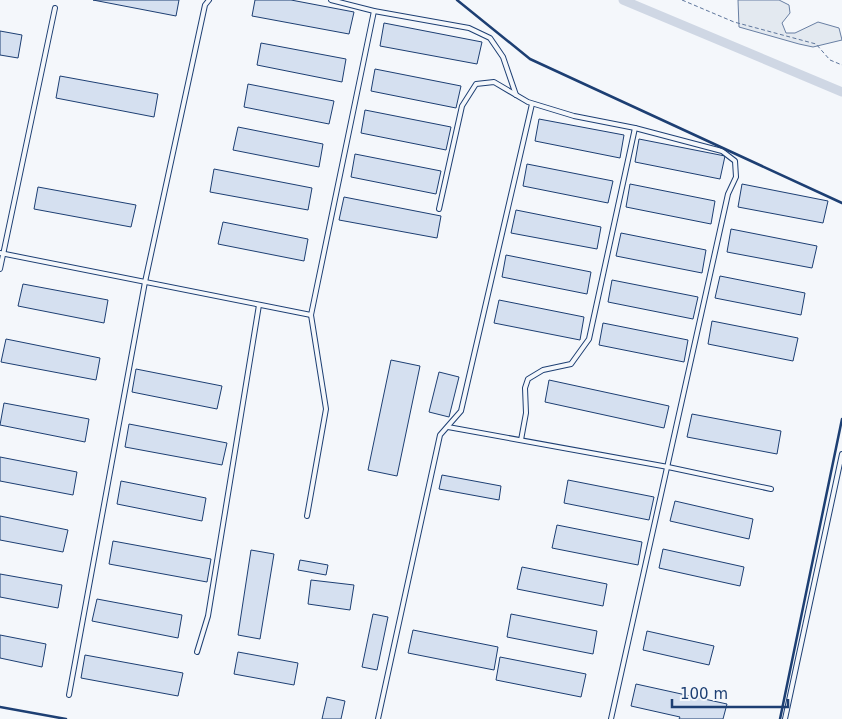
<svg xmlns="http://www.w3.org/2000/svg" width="842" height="719" viewBox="0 0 842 719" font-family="'DejaVu Sans',sans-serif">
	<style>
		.green { fill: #e3e9f0; stroke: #687fa3 }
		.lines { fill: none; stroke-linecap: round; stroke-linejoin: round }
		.canal { stroke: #cfd7e4; stroke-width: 9 }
		.building { fill: #d5e0f0; stroke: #1d3f73 }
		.lane-casing { stroke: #1d3f73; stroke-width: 6 }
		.path { stroke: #5e769c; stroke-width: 1; stroke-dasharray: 4 2.5; stroke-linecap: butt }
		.lane { stroke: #f4f7fb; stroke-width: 4 }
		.wall { stroke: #1d3f73; stroke-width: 2.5 }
	</style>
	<rect width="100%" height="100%" fill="#f4f7fb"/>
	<polygon class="green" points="738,0 779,0 789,5 790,13 782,23 786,33 795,33 818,22 839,28 842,40 813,47 799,44 739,27"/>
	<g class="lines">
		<polyline class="canal" points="623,0 842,92"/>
	</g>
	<g class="building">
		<polygon points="93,0 179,0 176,16"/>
		<polygon points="255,0 291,0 354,12 349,34 252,16"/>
		<polygon points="384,23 482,42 477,64 380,46"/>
		<polygon points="0,31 22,35 18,58 0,55"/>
		<polygon points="261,43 346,59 342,82 257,65"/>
		<polygon points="375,69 461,86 456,108 371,91"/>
		<polygon points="60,76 158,94 154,117 56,98"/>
		<polygon points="248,84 334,101 329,124 244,107"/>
		<polygon points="365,110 451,127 446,150 361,133"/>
		<polygon points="539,119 624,135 620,158 535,141"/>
		<polygon points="238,127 323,144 319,167 233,150"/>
		<polygon points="639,139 725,156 720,179 635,162"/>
		<polygon points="355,154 441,171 436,194 351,177"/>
		<polygon points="527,164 613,181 608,203 523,186"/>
		<polygon points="214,169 312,188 308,210 210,192"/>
		<polygon points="630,184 715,201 711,224 626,207"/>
		<polygon points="742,184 828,201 823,223 738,207"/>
		<polygon points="38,187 136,205 131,227 34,209"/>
		<polygon points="344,197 441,216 437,238 339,220"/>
		<polygon points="516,210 601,227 597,249 511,233"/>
		<polygon points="223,222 308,239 304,261 218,244"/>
		<polygon points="731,229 817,246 812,268 727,252"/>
		<polygon points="621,233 706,250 702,273 616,256"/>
		<polygon points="506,255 591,272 587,294 502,277"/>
		<polygon points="720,276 805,293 801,315 715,298"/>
		<polygon points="612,280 698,297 693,319 608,302"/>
		<polygon points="23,284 108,300 104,323 18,306"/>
		<polygon points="499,300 584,317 580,340 494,323"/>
		<polygon points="712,321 798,338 793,361 708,344"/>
		<polygon points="603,323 688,340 684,362 599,345"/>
		<polygon points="6,339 100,358 96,380 1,362"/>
		<polygon points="391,360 420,366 397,476 368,470"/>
		<polygon points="136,369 222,386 217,409 132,392"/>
		<polygon points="439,372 459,377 449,417 429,412"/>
		<polygon points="549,380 669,406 664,428 545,402"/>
		<polygon points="4,403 89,419 85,442 0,425"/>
		<polygon points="692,414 781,431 777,454 687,437"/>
		<polygon points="129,424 227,443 222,465 125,447"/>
		<polygon points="0,457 77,472 73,495 0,481"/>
		<polygon points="442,475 501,486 499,500 439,489"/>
		<polygon points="568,480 654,497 649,520 564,503"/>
		<polygon points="121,481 206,498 202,521 117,504"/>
		<polygon points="675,501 753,519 749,539 670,521"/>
		<polygon points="0,516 68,530 63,552 0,540"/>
		<polygon points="557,525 642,542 638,565 552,548"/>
		<polygon points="113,541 211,559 207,582 109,564"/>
		<polygon points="663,549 744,567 740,586 659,568"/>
		<polygon points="251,550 274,554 260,639 238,635"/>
		<polygon points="300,560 328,565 326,575 298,570"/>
		<polygon points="522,567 607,584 603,606 517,589"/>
		<polygon points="0,574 62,585 58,608 0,597"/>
		<polygon points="311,580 354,585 350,610 308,604"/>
		<polygon points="97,599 182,615 178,638 92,621"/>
		<polygon points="373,614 388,617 377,670 362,667"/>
		<polygon points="511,614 597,631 593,654 507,637"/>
		<polygon points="413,630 498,647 494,670 408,653"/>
		<polygon points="647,631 714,646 709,665 643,650"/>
		<polygon points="0,635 46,644 42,667 0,658"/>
		<polygon points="238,652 298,663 294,685 234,674"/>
		<polygon points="85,655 183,673 178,696 81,678"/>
		<polygon points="500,657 586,674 581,697 496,680"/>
		<polygon points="636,684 727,704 723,719 679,719 680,717 631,706"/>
		<polygon points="327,697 345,701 341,719 322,719"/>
	</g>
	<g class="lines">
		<defs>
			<g id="lane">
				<polyline points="331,0 374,11 469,28 490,38 503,57 516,95"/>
				<polyline points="439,209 462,106 476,84 494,82 528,102 574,116 635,128 722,151 735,161 736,177 728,194 611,719"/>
				<polyline points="0,253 311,315"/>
				<polyline points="0,269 55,8"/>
				<polyline points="448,427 668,467 771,489"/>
				<polyline points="521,440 526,413 525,388 528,379 543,370 571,364 589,339 635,128"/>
				<polyline points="307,516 326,409 311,315 374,11"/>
				<polyline points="197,652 208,616 259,305"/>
				<polyline points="69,695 145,282 205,5 209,0"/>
				<polyline points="378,719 440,435 461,411 532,104"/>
				<polyline points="785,719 842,454"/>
			</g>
		</defs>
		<use href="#lane" class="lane-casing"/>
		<polyline class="path" points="682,0 734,22 816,44 830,60 842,65"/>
		<use href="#lane" class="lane"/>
		<g class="wall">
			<polyline points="457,0 530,59 842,203"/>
			<polyline points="0,707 66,719"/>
			<polyline points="780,719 842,419"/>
		</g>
	</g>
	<path d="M672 699v8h116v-8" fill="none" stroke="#1d3f73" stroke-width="2.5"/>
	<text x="680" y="699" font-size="15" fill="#1d3f73" stroke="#f4f7fb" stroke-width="4" paint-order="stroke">100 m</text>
</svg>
